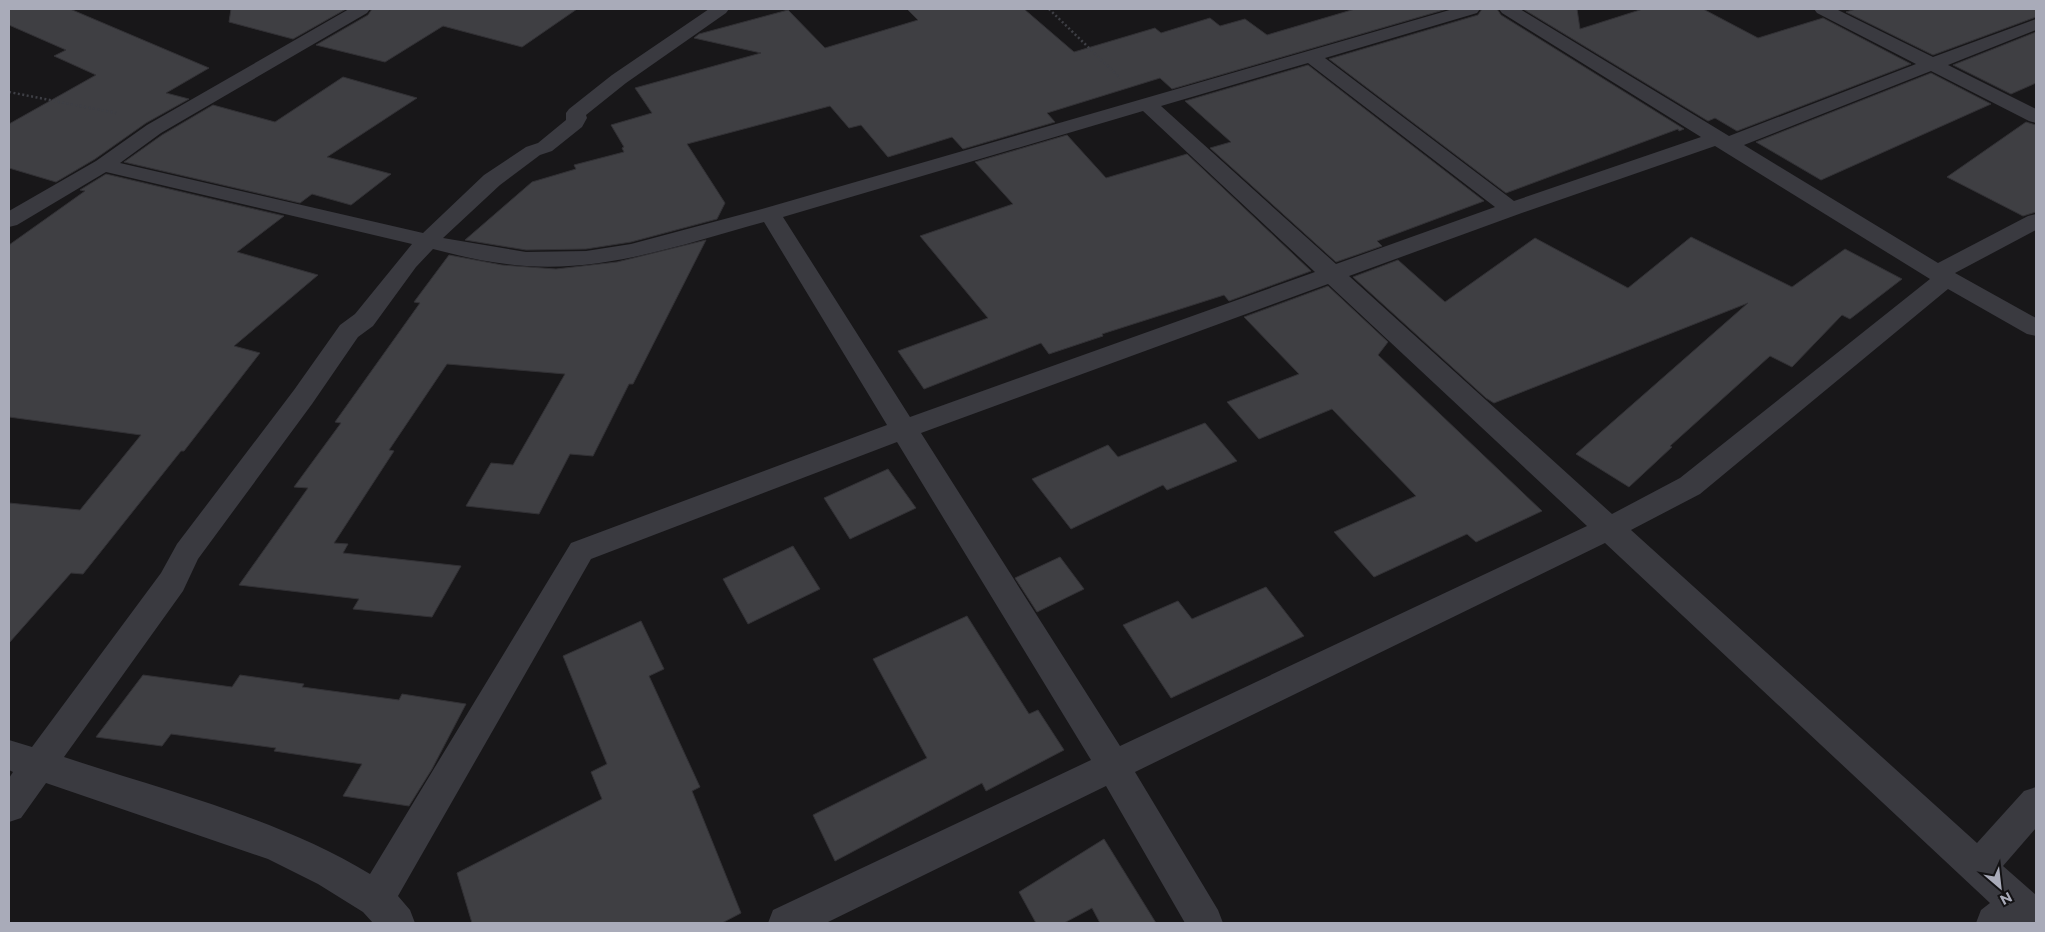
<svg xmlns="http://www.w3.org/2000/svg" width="2045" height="932" viewBox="0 0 2045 932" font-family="Montserrat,sans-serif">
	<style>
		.building { fill: #3f3f43; stroke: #323135 }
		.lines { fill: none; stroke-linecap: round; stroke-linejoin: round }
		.path { stroke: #3e3f45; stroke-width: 2.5; stroke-dasharray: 2 2.5; stroke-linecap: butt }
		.street { fill: #3a3a40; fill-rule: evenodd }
	</style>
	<rect width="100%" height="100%" fill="#181719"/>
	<g class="building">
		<polygon points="9,9 70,9 209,68 166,93 189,99 146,123 95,159 56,182 9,168 9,124 96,75 54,56 66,50 9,25"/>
		<polygon points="231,9 346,9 293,39 229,22"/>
		<polygon points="372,9 577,9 522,47 443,26 385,62 316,45 368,15"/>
		<polygon points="907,9 1024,9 1074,52 1155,28 1161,33 1210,18 1220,26 1245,19 1267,35 1355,9 1447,9 1172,89 1160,78 1047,113 1055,122 963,149 952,137 888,157 861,125 849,128 830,106 687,144 725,203 717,219 631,242 586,249 526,250 465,240 532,182 576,169 574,165 624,152 622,148 624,147 611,125 652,113 635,88 761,53 694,38 699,34 788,10 825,48 918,20"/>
		<polygon points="1482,9 1497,9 1501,15 1684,129 1679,131 1678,129 1506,193 1329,59 1478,15"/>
		<polygon points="1523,9 1577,9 1580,29 1643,9 1703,9 1758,38 1823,18 1911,64 1737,131 1715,118 1708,121"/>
		<polygon points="1856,9 2036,9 2036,17 1933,55 1846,12"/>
		<polygon points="2036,32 2036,83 2011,94 1953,65"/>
		<polygon points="1308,65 1484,201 1377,241 1382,246 1336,262 1210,148 1231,142 1185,101"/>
		<polygon points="1931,73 1991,104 1821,180 1756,142"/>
		<polygon points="343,77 417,98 327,157 391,174 351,205 312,194 300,203 124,162 162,135 213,105 275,122"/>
		<polygon points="2026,122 2036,125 2036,212 2023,216 1947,177"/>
		<polygon points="1067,135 1106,178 1187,154 1311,271 1229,301 1224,295 1102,334 1103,336 1049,354 1041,343 924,389 898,351 988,318 920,236 1013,204 975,162"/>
		<polygon points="106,174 284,216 237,252 318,275 234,346 260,353 184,451 181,451 83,574 71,573 9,643 9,503 80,510 141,435 9,417 9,245 85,191 80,190"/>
		<polygon points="1691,237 1792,287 1845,249 1902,279 1850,319 1842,315 1792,367 1770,356 1670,446 1672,447 1629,487 1576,454 1748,303 1494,403 1486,398 1353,277 1398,260 1445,302 1535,238 1628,288"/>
		<polygon points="706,240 633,384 629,384 593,456 570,454 539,514 466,506 491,463 513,465 565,374 447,364 389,450 394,451 334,543 348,544 343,553 461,566 432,617 353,609 359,599 239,585 308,488 294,487 341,423 335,422 420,303 414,302 449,255 502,265 556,269 617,262"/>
		<polygon points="1328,286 1388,342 1378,355 1542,511 1476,542 1467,534 1374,577 1334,532 1416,496 1332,409 1259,439 1227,402 1299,374 1244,317"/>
		<polygon points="1205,423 1237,461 1167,490 1163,485 1071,529 1032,479 1108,445 1118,457"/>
		<polygon points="888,469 916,508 850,539 824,498"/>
		<polygon points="793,546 820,589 748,624 723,579"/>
		<polygon points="1060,557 1084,589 1037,612 1015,578"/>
		<polygon points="1266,587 1304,636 1171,698 1123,625 1178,601 1192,619"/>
		<polygon points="967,616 1029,714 1038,710 1064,750 986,791 982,783 835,861 813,815 927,758 873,659"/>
		<polygon points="641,621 664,669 649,676 700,787 692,791 741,913 722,923 472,923 457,873 602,799 591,772 607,764 563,656"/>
		<polygon points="143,675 232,687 240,675 304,684 302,687 399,700 402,694 466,704 432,769 409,806 343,796 362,764 274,751 276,748 171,734 162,746 96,737"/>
		<polygon points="1104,839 1156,923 1100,923 1092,908 1064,923 1036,923 1019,892"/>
	</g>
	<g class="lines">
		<g class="path">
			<polyline points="1049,9 1120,78"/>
			<polyline points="9,92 116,113"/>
		</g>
		<path class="street" d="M349,9H370L367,13L161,133L120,163L423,233L484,175L526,147L538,143L566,120V113L569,109L612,75L709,9H729L726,13L626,83L586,115L587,118L582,127L552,151L540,155L500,185L443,238L526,252L586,251L631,244L762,209L1453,9H1480L1477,13L1325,58L1514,201L1701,137L1502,13L1499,9H1520L1729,136L1916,64L1817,13L1814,9H1836L1933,57L2036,19V30L1948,65L2036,109V123L2029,121L1931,71L1744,145L1938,263L2028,216L2036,214V230L1955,273L2036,318V336L2027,334L1948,289L1700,494L1631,530L1977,843L2024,791L2036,787V828L2003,866L2036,895V923H1976L1981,910L1990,903L1605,543L1135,772L1218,910L1223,923H1185L1106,786L826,923H768L773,910L1091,760L897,442L591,559L398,896L410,910L415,923H373L363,912L318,884L268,859L46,783L21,818L9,822V778L13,772L9,770V740L32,747L161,573L177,544L294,390L340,325L355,314L412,244L106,172L17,225L9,227V211L96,161L147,125ZM1308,63L1495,207L1336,264L1161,106ZM1143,111L1315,272L910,417L783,217ZM1715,146L1930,279L1680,478L1612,514L1349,276L1519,214ZM764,222L887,425L571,543L370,874C278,818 166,791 64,757L183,591L198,559L312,404L358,337L373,326L416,267L433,249C463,257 495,264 526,266C607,272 687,243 764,222ZM1328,284L1587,526L1120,746L921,433Z"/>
	</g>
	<rect width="2045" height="932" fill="none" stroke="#a9abb9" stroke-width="20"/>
	<g transform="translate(2000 887) rotate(152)" stroke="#131214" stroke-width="4" paint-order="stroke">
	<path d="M0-4L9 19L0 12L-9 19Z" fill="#a9abb9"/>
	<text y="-8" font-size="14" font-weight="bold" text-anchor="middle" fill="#a9abb9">N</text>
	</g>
</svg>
